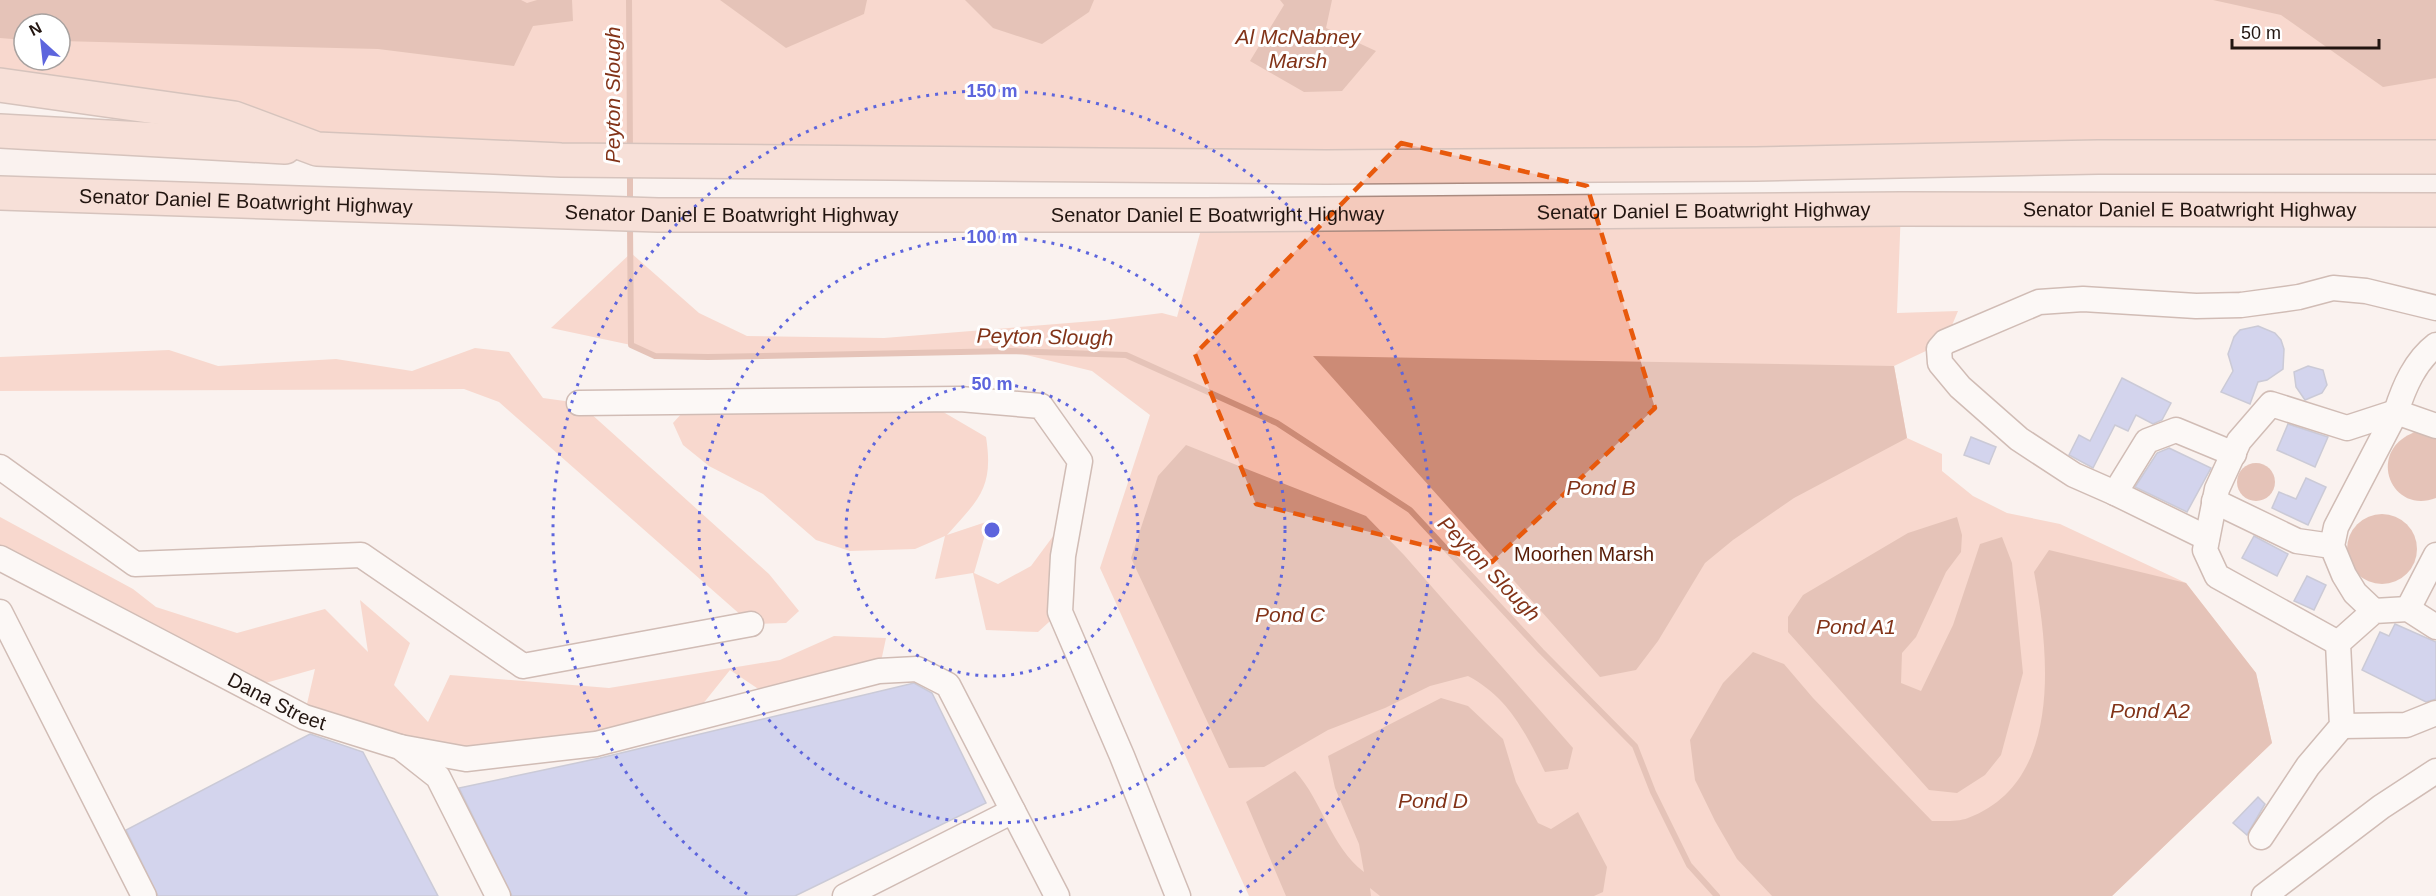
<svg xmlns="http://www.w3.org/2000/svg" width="2436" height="896" viewBox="0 0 2436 896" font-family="Helvetica,sans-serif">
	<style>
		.green { fill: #f5b9a6; fill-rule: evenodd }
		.water { fill: #cc8b76 }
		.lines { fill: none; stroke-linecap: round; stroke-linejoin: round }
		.stream { stroke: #cc8b76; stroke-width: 6 }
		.building { fill: #a4afea; stroke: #9299b9; stroke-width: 1.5 }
		.minor-casing { stroke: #9f7b70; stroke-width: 27 }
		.highway-casing { stroke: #aa8b80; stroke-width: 36 }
		.minor { stroke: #fff; stroke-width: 24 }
		.highway { stroke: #f4cabc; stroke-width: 33 }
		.marked { fill: none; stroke: #e8590c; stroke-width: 4.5; stroke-dasharray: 12 8; stroke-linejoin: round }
		.ring { fill: none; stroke: #5d65dd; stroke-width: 3; stroke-dasharray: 3 6 }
		.labels { text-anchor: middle; stroke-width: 6; stroke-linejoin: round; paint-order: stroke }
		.street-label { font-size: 20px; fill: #221510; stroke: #fff }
		.park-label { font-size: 20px; fill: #571c06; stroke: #fff }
		.water-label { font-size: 21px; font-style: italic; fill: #823318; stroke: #fff }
		.centre { fill: #5d65dd; stroke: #fff; stroke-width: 3 }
		.ring-label { font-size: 18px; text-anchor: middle; font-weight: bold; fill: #5d65dd; stroke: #fff; stroke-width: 6; stroke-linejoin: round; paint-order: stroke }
	</style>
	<rect width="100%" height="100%" fill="#faf2ef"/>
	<g class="green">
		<path d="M0,0H2436V157L317,149L0,85ZM24,24H60V60H24Z"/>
		<polygon points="1901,209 1897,313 1958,311 1945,342 1894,366 1907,438 1942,454 1942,471 1973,496 2007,513 2060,524 2186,583 2256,673 2272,743 2112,896 1249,896 1100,568 1150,415 1092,371 1010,351 708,357 655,356 631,345 551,328 631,253 699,313 747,336 884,338 1106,320 1162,313 1177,317 1205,215"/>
		<polygon points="475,348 509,352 543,398 579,403 769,574 799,611 786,623 751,624 499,402 464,389 0,391 0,357 169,350 218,366 336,359 412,371"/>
		<path d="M921,399L986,437C994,488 979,499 947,535L989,521L974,573L998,584L1031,566L1071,512L1060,612L1038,632L986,630L973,573L935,579L945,536L915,549L850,551L816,540L763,494L709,466L683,445L673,423L692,402Z"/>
		<polygon points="0,517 133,589 156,607 237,633 325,609 368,652 360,600 410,643 394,685 428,722 450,675 609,688 780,660 834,636 886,638 879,671 772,698 730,670 690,720 466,759 304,717 315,669 248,688 0,558"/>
	</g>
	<g class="water">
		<polygon points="0,0 521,0 527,3 537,0 572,0 573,21 533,26 514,66 378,49 60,41 60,24 24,24 24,40 0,38"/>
		<polygon points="720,0 867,0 864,14 786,48"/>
		<polygon points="965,0 1094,0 1089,12 1042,44 993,28"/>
		<polygon points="1280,0 1332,0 1326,28 1376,51 1342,91 1304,92 1250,61 1284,5"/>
		<polygon points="2213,0 2436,0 2436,78 2383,87 2281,15"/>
		<polygon points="1313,356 1894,366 1907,438 1794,498 1733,540 1705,563 1658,641 1636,670 1600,677"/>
		<path d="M2418,431L2436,434V498C2390,516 2364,448 2418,431Z"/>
		<path d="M1186,445L1366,516L1404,555L1573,748L1568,769L1545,772C1525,732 1509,698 1468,676L1430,686L1385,708L1328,730L1264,767L1229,768L1131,558L1158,476Z"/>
		<circle cx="2256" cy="482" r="19"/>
		<circle cx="2382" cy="549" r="35"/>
		<polygon points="1957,517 1962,535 1961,552 1946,572 1916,637 1902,653 1901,683 1921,691 1953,625 1980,544 2002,537 2012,563 2023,673 2001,755 1985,775 1957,793 1929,790 1788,632 1788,617 1803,595 1908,533"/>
		<path d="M2049,550L2186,583L2256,673L2272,743L2112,896H1772L1737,859L1715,821L1695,780L1690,740L1723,683L1753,652L1784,664L1813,698L1932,821C1943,821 1958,822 1968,818C2064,782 2049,652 2034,572Z"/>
		<path d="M1441,698L1468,706L1503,739L1516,782L1538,823L1551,829L1578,812L1607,867L1603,892L1594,896H1380L1370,888L1371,896H1286L1246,802L1295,771C1323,802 1330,846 1364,872L1359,844L1335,788L1328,756Z"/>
	</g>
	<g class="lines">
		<g class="stream">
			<polyline points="629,0 630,150"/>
			<polyline points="630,170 630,204"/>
			<polyline points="630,224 631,345 655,356 708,357 1010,351 1126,355 1277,423 1410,510 1541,651 1635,746 1653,792 1689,865 1717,896"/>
		</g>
	</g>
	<g class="building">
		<polygon points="2258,326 2275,333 2281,340 2284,349 2283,369 2267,380 2258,382 2250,404 2221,392 2233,371 2228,354 2234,337 2240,330"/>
		<polygon points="2308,366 2323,370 2327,385 2322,393 2305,400 2296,387 2294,372"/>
		<polygon points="2122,378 2171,403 2162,420 2153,424 2136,415 2128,431 2115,425 2093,468 2069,455 2079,435 2090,441"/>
		<polygon points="2288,424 2328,437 2315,467 2277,450"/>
		<polygon points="1971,437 1996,447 1989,464 1964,455"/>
		<polygon points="2169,448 2211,468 2187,512 2135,487 2157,453"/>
		<polygon points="2306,478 2326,487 2308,525 2272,508 2279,492 2296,499"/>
		<polygon points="2254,536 2288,554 2277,576 2242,558"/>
		<polygon points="2307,576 2326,585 2314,610 2294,601"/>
		<polygon points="2395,624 2436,642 2436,699 2426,702 2362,670 2380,632 2389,636"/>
		<polygon points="914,683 932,693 986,803 795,896 512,896 459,788 600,758"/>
		<polygon points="310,734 363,752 438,896 158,896 126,830"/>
		<polygon points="2258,797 2265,804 2247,835 2233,823"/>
	</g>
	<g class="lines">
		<defs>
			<g id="minor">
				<path d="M2436,345C2415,361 2404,387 2396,412L2436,426"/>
				<polyline points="579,403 960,399 1041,406 1080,461 1063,556 1060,612 1122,756 1178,896"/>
				<polyline points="0,467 135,564 361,555 523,666 751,624"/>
				<polyline points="2115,493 2074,475 2019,439 1960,387 1940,363 1939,349 1945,342 2039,302 2083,299 2196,306 2241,305 2299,297 2333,288 2366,291 2436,308"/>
				<polyline points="2214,501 2297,541 2332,546"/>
				<polyline points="2207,538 2115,493 2147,441 2176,430 2234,454"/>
				<path id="s1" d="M0,558L304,717L400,747L438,777L498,896"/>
				<polyline points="2408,609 2436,555"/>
				<polyline points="2374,611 2355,593 2344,575 2332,546 2336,527 2396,412"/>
				<polyline points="0,612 144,896"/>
				<polyline points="2338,643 2217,576 2205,550 2217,489 2239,441 2271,404 2347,428 2396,412"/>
				<polyline points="2342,726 2406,725 2436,713"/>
				<polyline points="400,747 466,759 596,744 879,671 917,669 948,685 1057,896"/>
				<polyline points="2261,837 2308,766 2342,726 2338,643 2374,611 2408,609 2436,627"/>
				<polyline points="845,896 1013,811"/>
				<polyline points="2264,896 2381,807 2436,771"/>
			</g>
			<g id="highway">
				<polyline points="0,85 234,118 317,149 561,160 1326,167 1756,164 2098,157 2436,157"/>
				<polyline points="0,131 285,147"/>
				<path id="s2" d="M0,193L658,215H1205L1901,209L2436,210"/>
			</g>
		</defs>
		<use href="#minor" class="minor-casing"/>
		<use href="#highway" class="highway-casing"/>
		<use href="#minor" class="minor"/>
		<use href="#highway" class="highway"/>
	</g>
	<path d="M0 0H2436V896H0ZM1401,143L1587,186L1655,408L1492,562L1256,504L1195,354Z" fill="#faf2ef" fill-opacity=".55" fill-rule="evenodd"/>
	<path class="marked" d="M1401,143L1587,186L1655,408L1492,562L1256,504L1195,354Z"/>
	<g class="ring">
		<circle cx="992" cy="530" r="146"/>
		<circle cx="992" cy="530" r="293"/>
		<path d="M747 894A439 439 0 1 1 1237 894"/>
	</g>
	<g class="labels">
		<g class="street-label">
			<text dy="7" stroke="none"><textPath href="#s2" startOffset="246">Senator Daniel E Boatwright Highway</textPath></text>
			<text dy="7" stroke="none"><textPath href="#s2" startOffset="1704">Senator Daniel E Boatwright Highway</textPath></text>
			<text dy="7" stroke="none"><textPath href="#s2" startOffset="2190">Senator Daniel E Boatwright Highway</textPath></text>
			<text dy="7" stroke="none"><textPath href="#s2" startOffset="732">Senator Daniel E Boatwright Highway</textPath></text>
			<text dy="7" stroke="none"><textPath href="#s2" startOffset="1218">Senator Daniel E Boatwright Highway</textPath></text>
			<text dy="7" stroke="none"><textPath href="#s1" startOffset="312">Dana Street</textPath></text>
		</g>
		<g class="park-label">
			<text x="1584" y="561">Moorhen Marsh</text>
		</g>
		<g class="water-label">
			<text x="1298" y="44">Al McNabney<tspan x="1298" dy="24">Marsh</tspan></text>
			<text transform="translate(613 95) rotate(-90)" y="7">Peyton Slough</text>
			<text transform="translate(1045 337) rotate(1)" y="7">Peyton Slough</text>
			<text x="1601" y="495">Pond B</text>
			<text transform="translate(1489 569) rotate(46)" y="7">Peyton Slough</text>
			<text x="1290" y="622">Pond C</text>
			<text x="1856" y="634">Pond A1</text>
			<text x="2150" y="718">Pond A2</text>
			<text x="1433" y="808">Pond D</text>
		</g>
	</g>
	<circle cx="992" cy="530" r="9" class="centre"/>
	<g class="ring-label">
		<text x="992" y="97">150 m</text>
		<text x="992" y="243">100 m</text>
		<text x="992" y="390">50 m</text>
	</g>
	<g transform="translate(42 42) rotate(333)"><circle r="28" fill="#ffffff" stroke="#a7a19f" stroke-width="1.5"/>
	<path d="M0-4.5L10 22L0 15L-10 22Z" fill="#5d65dd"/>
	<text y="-9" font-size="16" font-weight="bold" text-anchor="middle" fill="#221510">N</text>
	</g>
	<path d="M2232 39v9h147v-9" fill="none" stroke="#221510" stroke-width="3"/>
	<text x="2241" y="39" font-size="18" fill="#221510" stroke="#ffffff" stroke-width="4.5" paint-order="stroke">50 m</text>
</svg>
